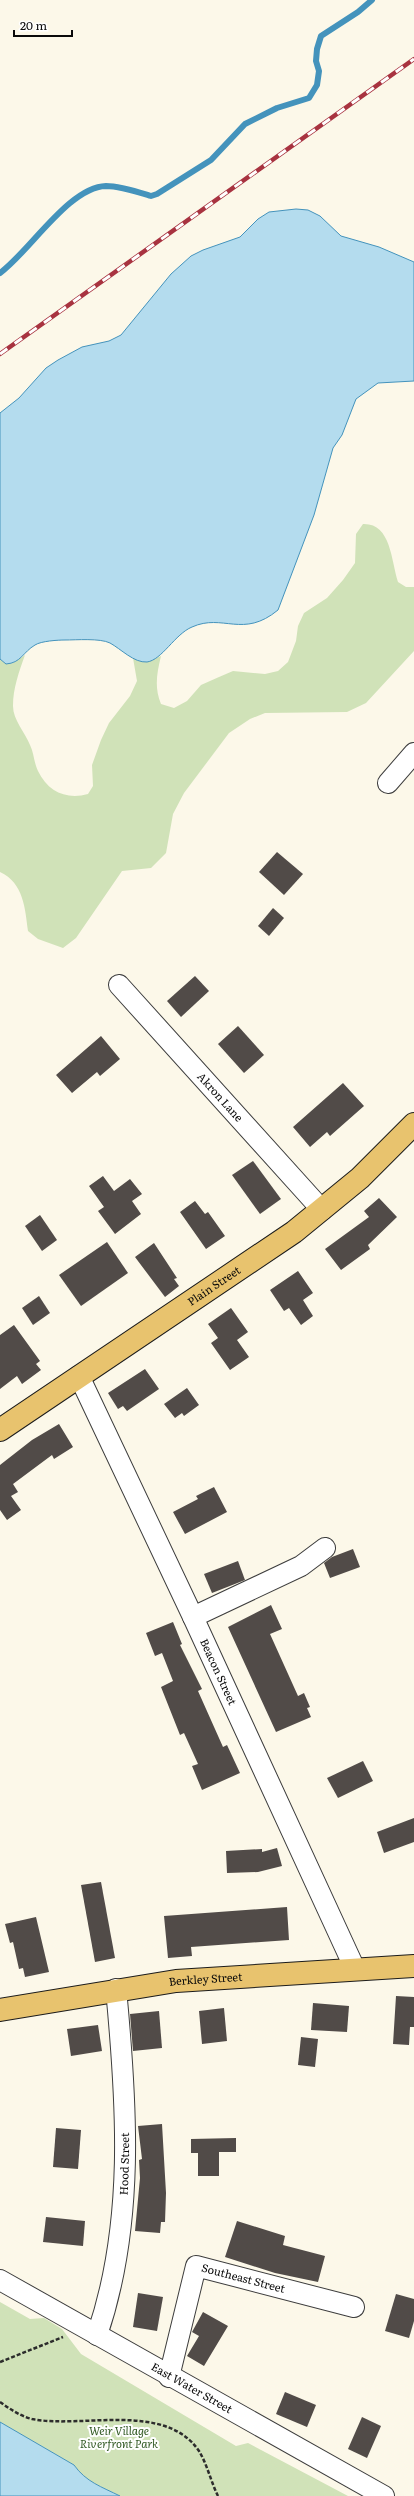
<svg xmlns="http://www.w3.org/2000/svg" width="414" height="2496" viewBox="0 0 414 2496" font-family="Literata,serif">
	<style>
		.green { fill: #d0e2b8 }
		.water { fill: #b4dcee; stroke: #4493bc }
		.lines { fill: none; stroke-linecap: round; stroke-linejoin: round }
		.stream { stroke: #4493bc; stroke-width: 6 }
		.building { fill: #514b48 }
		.minor-casing { stroke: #3d3d3d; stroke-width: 22 }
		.major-casing { stroke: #1b1b1b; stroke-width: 24 }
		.path { stroke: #2c2c2c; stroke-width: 2.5; stroke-dasharray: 4 2; stroke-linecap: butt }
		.minor { stroke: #fff; stroke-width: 20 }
		.major { stroke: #e8c36e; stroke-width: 22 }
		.rail-casing { stroke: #a83340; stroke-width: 4.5 }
		.rail { stroke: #fff; stroke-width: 3; stroke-dasharray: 9; stroke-linecap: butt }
		.labels { text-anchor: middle; stroke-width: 4; stroke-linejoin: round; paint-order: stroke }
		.street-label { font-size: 11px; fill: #0a0a0a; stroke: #fff }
		.park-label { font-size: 11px; font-style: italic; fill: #315923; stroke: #fff }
	</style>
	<rect width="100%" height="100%" fill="#fcf8e9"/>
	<g class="green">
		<path d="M363,524C391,523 391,560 398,582L406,587H414V651L366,703L347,712L265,713L250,719L229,733L184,793L173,814L166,853L151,868L122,871L76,938L63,948L38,939L28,931C25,909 24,883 0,872V659L6,664L13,663L25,655C19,672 13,688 13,706C13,720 25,732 30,745C34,753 34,763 38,771C48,792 67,800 88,794L93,786L92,765L101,740L109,723L130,696L137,681L133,658L147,662L161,656C157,673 154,687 161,704L174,708L187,701L201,685L219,677L233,671L265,674L278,671L288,662L296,641L298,626L304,613L327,598L343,580L355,563L356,534Z"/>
		<path d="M0,2302L30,2319L44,2318L62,2329L81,2354L236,2446L248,2443L348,2496H120C102,2487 86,2482 74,2465L0,2422Z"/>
	</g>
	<g class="water">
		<path d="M296,209L308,210L320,216L341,236L379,247L414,262V381L378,383L356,399L342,435L333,448L314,515L278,610C243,639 223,613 192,627C175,634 162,660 147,662C134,663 121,649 110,643C100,638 76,640 65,640C58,640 41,641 35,645C23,652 21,663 6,664L0,659V413L19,398L46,368L58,360L82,347L109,341L121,335L171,274L191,256L203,250L240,237L258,219L269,212Z"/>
		<path d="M0,2422L74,2465C86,2482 102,2487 120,2496H0Z"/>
	</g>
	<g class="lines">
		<path class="stream" d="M0,273C30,251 69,187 106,186C120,186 138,192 151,196L157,194L211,160L245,124L277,108L309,98L317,85L319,71L316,61L317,49L321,36L358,12L372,0"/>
	</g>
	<g class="building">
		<polygon points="277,852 303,874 284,895 259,872"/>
		<polygon points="273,908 284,918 269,936 258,926"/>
		<polygon points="195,976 209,991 181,1017 167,1001"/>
		<polygon points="238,1026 264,1055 244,1073 218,1044"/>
		<polygon points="101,1036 120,1059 100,1076 97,1072 72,1093 56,1075"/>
		<polygon points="343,1083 364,1106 330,1136 327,1132 310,1147 293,1127"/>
		<polygon points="253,1161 281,1199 260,1214 232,1175"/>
		<polygon points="103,1176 114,1191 130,1179 142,1194 132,1201 141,1214 115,1234 98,1211 104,1207 89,1186"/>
		<polygon points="379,1198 397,1217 368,1245 370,1249 341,1270 325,1249 369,1217 364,1211"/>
		<polygon points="195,1201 205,1214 208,1212 225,1236 206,1249 180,1212"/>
		<polygon points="40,1215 57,1240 42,1251 25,1226"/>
		<polygon points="107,1242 128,1273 81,1306 59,1275"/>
		<polygon points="154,1243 177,1278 174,1279 179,1286 165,1297 135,1257"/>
		<polygon points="298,1271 313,1293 303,1300 313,1316 301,1325 289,1308 284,1311 270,1290"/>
		<polygon points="39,1296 50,1313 33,1325 22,1308"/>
		<polygon points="231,1308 248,1332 237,1340 249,1357 230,1370 211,1343 218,1338 208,1324"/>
		<polygon points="14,1325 40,1361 36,1364 41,1370 22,1384 17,1376 0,1389 0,1335"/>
		<polygon points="145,1369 159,1389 127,1411 123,1406 118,1409 108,1393"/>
		<polygon points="187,1388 199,1405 184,1416 182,1413 175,1418 164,1404"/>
		<polygon points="59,1424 73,1447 54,1459 52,1455 13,1484 18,1492 11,1496 21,1510 7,1520 0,1510 0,1465 32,1440"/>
		<polygon points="214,1487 227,1512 185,1534 173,1512 198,1499 196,1496"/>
		<polygon points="353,1549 360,1567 330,1578 324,1563 332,1557"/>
		<polygon points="238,1561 245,1580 212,1593 204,1574"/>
		<polygon points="271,1605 282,1629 270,1634 298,1696 304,1693 310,1707 307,1708 311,1717 276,1732 228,1627"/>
		<polygon points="173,1622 182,1644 180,1645 202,1689 198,1691 223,1747 227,1745 240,1773 202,1790 192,1766 198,1764 184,1733 180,1735 161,1687 173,1681 162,1653 155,1656 146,1633"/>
		<polygon points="363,1761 373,1781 338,1798 327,1778"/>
		<polygon points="414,1818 414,1842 384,1853 377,1832"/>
		<polygon points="277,1848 282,1866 258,1872 227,1873 226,1851 262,1849 262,1852"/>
		<polygon points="101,1882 115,1958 95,1962 81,1885"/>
		<polygon points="287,1907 289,1940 191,1947 192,1956 168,1958 164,1916"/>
		<polygon points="36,1917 49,1972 25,1977 23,1968 19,1969 13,1942 10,1943 5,1924"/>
		<polygon points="396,1996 414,1997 414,2027 410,2027 409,2045 393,2044"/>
		<polygon points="313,2003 349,2006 347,2032 311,2030"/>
		<polygon points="224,2008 227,2041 202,2044 199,2011"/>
		<polygon points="159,2011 162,2048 133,2051 130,2014"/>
		<polygon points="98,2025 102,2051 71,2056 67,2029"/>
		<polygon points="301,2037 318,2039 315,2067 298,2065"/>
		<polygon points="162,2124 166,2193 165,2222 161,2222 160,2233 135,2231 140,2178 139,2160 142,2159 138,2126"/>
		<polygon points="56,2128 81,2130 78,2169 53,2167"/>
		<polygon points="236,2138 236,2152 219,2152 219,2176 198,2176 198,2153 191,2153 191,2139"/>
		<polygon points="46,2217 85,2221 83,2246 43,2242"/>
		<polygon points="237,2221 285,2236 283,2245 325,2256 318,2282 275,2273 225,2257"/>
		<polygon points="138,2293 163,2297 157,2331 133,2327"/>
		<polygon points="396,2294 414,2299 414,2321 409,2338 385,2331"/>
		<polygon points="203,2312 228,2326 204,2366 187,2356 199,2336 192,2332"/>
		<polygon points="285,2392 316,2405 307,2427 276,2414"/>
		<polygon points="362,2417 381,2426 367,2458 348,2449"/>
	</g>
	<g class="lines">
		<defs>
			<g id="minor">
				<polyline points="388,783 414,753"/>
				<path id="s1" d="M119,985L322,1210"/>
				<path id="s2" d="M79,1376L193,1617L355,1969"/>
				<polyline points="193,1617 301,1566 325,1548"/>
				<path id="s3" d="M0,2280L384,2496"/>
				<path id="s4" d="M97,2335C135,2224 127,2104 116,1989"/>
				<path id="s5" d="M169,2377L196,2266L354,2307"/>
			</g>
			<g id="major">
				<path id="s6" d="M0,1430L294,1232L360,1178L414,1124"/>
				<path id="s7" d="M0,2010L176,1981L414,1966"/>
			</g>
		</defs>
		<use href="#minor" class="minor-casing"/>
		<use href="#major" class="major-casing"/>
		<g class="path">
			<polyline points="0,2362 63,2337"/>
			<path d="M0,2402C10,2409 20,2416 32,2419C82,2429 165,2401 199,2451C207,2464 211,2482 218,2496"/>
		</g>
		<use href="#minor" class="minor"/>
		<use href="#major" class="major"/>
		<defs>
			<polyline id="rail" points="0,354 414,59"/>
		</defs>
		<use href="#rail" class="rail-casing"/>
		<use href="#rail" class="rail"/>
	</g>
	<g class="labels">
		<g class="street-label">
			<text dy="4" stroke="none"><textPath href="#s1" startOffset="151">Akron Lane</textPath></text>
			<text dy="4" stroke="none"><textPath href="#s6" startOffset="258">Plain Street</textPath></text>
			<text dy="4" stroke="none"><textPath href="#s2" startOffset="327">Beacon Street</textPath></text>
			<text dy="4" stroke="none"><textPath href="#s7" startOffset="208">Berkley Street</textPath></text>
			<text dy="4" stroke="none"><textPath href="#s4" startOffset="174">Hood Street</textPath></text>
			<text dy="4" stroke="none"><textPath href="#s5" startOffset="163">Southeast Street</textPath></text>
			<text dy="4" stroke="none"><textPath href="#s3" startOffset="220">East Water Street</textPath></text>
		</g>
		<g class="park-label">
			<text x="119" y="2435">Weir Village<tspan x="119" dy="13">Riverfront Park</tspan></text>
		</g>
	</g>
	<path d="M14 30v6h58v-6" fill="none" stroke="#0a0a0a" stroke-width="2"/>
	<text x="20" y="30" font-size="12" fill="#0a0a0a" stroke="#ffffff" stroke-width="3" paint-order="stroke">20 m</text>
</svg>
